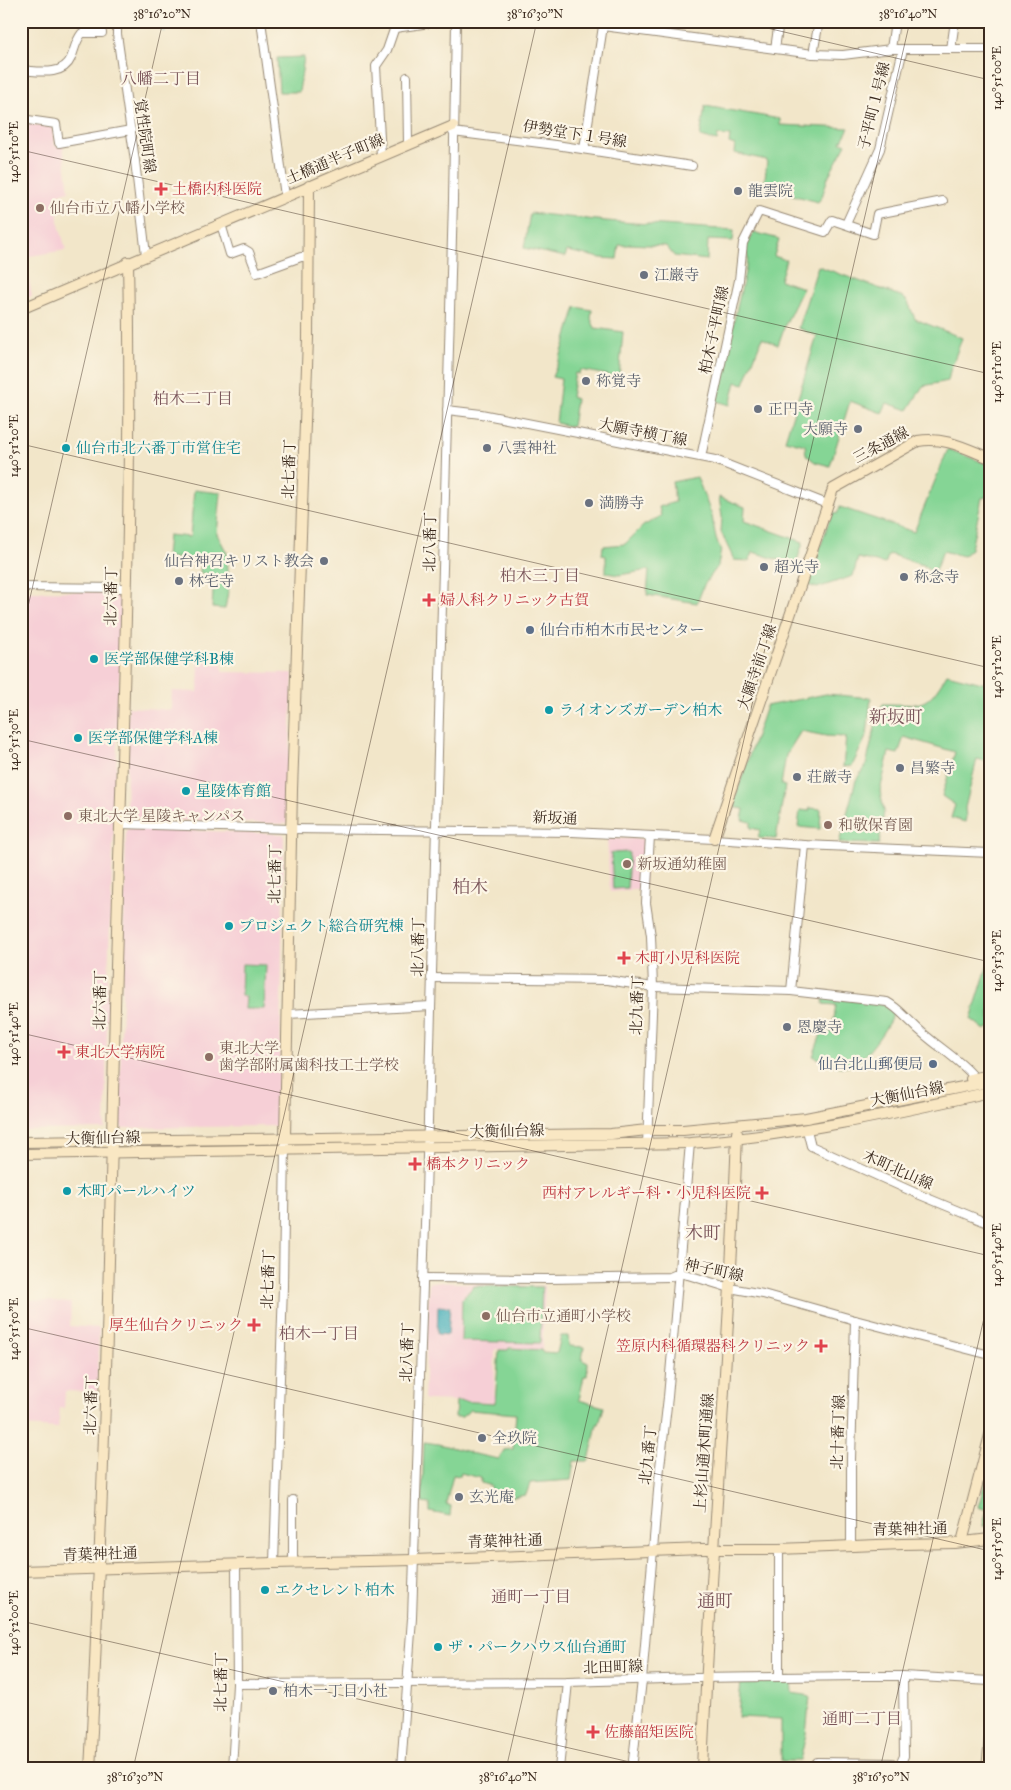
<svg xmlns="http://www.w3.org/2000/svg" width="1011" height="1790" viewBox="0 0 1011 1790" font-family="'IM FELL Great Primer','Noto Serif JP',serif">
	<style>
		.built { fill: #f6cfd6 }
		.green { fill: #85d595; stroke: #60805a }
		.water { fill: #3cacb9; stroke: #3c6b6c }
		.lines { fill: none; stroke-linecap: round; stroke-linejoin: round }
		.stream { stroke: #3cacb9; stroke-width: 2.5 }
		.street-casing { stroke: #968874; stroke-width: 10 }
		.secondary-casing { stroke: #968874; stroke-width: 12 }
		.street { stroke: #fff; stroke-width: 8 }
		.secondary { stroke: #f9e7c3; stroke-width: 10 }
		.ticks { fill: none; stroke: #3b2a1e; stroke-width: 1; stroke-opacity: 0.45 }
		.health-dot { fill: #e0444e; stroke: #fcf5e5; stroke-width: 2 }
		.worship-dot { fill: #6b7280; stroke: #fcf5e5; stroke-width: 2 }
		.education-dot { fill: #8d6e63; stroke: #fcf5e5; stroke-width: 2 }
		.culture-dot { fill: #0f9aa8; stroke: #fcf5e5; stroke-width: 2 }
		.service-dot { fill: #5c6f8a; stroke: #fcf5e5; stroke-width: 2 }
		.labels { text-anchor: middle; stroke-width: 4.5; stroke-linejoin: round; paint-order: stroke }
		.street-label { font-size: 15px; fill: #3b2a1e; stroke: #fcf5e5 }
		.health-label { font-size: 15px; fill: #be3a42; stroke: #fcf5e5; text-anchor: start }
		.worship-label { font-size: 15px; fill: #5b616d; stroke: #fcf5e5; text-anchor: start }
		.education-label { font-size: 15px; fill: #785e54; stroke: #fcf5e5; text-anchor: start }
		.culture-label { font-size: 15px; fill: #0d838f; stroke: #fcf5e5; text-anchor: start }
		.service-label { font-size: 15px; fill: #4e5e75; stroke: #fcf5e5; text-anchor: start }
		.neighbourhood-label { font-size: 16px; fill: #7a555a; stroke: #fcf5e5 }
		.quarter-label { font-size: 18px; fill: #7a555a; stroke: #fcf5e5 }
		.neatline { fill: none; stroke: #3b2a1e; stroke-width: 2 }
		.ticks-label { font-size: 12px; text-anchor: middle; fill: #3b2a1e }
	</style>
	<rect width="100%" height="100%" fill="#fcf5e5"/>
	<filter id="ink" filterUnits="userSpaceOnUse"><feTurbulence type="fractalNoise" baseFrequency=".02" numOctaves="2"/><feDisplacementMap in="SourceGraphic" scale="10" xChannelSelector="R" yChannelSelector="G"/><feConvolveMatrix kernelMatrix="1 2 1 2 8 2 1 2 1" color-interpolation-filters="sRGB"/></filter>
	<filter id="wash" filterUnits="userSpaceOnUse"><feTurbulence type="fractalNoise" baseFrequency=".0096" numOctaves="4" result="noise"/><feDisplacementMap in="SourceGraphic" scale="20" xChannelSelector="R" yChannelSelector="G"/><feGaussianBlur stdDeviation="1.12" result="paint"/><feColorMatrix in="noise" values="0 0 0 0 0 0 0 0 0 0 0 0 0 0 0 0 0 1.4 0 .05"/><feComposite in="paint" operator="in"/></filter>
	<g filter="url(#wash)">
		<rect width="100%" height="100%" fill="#f2e6c9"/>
		<g class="built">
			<polygon points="21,123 52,127 55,146 63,145 69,191 57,195 58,221 66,250 30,256 27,258 25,263 32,296 21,300"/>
			<polygon points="21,591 123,592 108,975 105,1129 103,1129 21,1130"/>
			<polygon points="199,659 222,660 222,672 293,673 287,823 282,824 126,818 128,707 171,710 172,691 198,692"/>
			<polygon points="131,828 284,834 279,1126 122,1128 119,1124 126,830"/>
			<polygon points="607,838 647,839 644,889 610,892"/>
			<polygon points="431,1282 545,1286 542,1350 509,1347 508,1350 495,1349 494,1402 426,1400 424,1398 429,1285"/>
			<polygon points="21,1299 71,1303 70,1326 99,1328 97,1392 65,1391 64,1408 60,1408 58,1428 21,1426"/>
		</g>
		<g class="green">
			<polygon points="304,57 299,92 279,92 277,58"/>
			<polygon points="705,106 780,119 780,125 849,128 841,142 846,144 828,177 822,197 818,202 764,187 767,160 734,153 735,145 729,143 730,136 718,135 717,141 700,137"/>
			<polygon points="530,213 606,221 734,230 733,241 708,240 707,260 674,256 666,246 630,244 628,245 619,245 617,259 601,258 567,251 565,257 524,248"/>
			<polygon points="753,232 779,239 774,256 786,260 780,280 803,288 785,325 778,345 762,338 744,384 736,382 730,405 716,401 748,259 745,244 751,237"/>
			<polygon points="818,266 903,297 908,302 915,319 962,338 950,371 948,381 923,386 908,410 887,403 882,413 850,401 830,466 815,462 806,455 805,445 785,440 817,336 798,328"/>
			<polygon points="576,307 592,310 591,319 595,328 623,332 619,377 580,370 579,374 575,373 571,397 576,399 572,427 556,423 561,379 552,377 561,355"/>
			<polygon points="948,449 990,465 990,496 982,498 971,549 963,556 943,551 934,573 923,565 889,554 885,564 858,558 853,576 817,588 808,585 832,512 837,514 840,507 914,532"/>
			<polygon points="697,477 712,516 716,539 721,550 718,566 704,585 697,603 647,595 649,570 619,575 606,573 606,556 602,555 603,546 625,544 643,526 661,516 659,507 675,502 672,482"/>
			<polygon points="194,490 221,493 217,534 227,553 229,586 225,609 212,608 214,575 200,573 201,561 166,557 168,535 190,537"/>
			<polygon points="719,497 745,507 744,521 803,542 795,568 782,564 782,561 753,552 752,556 750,556 750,561 734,560 721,532 722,517"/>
			<path d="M947,674L982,683L990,684V762L977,759L965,808L966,817L965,822L951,818L955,805L942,796L955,752L904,737L898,754L889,752L880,791L884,811L879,844L839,843L856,780L866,765L879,711L883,704C923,704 925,710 947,674Z"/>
			<polygon points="826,694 871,698 867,735 852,766 843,767 846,737 826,736 801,731 786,755 781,785 785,786 776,839 758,838 760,830 751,828 751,822 742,820 744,809 732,807 766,706"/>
			<polygon points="810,808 821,809 820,829 798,827 800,810 809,811"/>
			<polygon points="629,852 627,888 613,889 611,853"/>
			<polygon points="990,958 990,1027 985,1030 971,1019"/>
			<polygon points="242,964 266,965 264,1009 245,1009 246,996 241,996"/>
			<path d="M824,997L884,1004L895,1010C889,1025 863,1066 846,1067C835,1068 823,1060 813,1056L823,1029L832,1033L836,1005L823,1004Z"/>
			<polygon points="474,1286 542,1287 540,1343 461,1341 462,1299"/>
			<polygon points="561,1336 568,1336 569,1346 584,1347 582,1360 588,1363 587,1376 584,1376 579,1400 604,1407 599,1424 597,1424 589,1461 574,1461 571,1480 530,1483 526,1495 507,1498 490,1495 491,1486 481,1483 481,1478 461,1473 460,1476 453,1475 446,1504 451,1506 450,1516 430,1512 430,1504 422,1503 424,1442 438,1444 469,1452 469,1453 499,1459 504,1450 513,1449 516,1414 470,1410 462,1417 455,1417 456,1401 495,1403 499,1350 508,1350 509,1348 542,1350 542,1352 557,1353"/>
			<polygon points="990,1467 990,1526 983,1526 987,1510 978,1507"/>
			<polygon points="791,1678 792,1693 810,1696 806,1734 800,1761 781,1761 781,1719 738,1717 741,1681"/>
		</g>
		<polygon class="water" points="438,1306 450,1307 448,1335 437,1334"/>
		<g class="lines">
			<polyline class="stream" points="160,21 164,31"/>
		</g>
	</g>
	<g filter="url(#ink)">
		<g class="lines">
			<defs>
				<g id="street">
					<polyline points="119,21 117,27 117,34 135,161 146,255"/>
					<polyline points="261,21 285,196"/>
					<polyline points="603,26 813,54 843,55 891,49 990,49"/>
					<polyline points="395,28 444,21"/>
					<polyline points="775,49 779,21"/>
					<polyline points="891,49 895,21"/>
					<polyline points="951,49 955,21"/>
					<polyline points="813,54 819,21"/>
					<path d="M21,70C37,71 63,77 71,58C75,49 75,42 82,33H102"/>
					<polyline points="407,77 408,144"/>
					<polyline points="21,119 56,124 59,143 131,130"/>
					<polyline points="453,132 556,145 692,166"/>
					<polyline points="584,149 603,26 608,21"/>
					<polyline points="381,156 376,66 387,50 397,21"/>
					<polyline points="221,224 230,254 244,249 249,252 257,273 301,257 309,257"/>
					<polyline points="846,224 880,149 903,49"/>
					<polyline points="447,410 481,414 715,460 827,504"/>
					<polyline points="701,457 739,280 743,243 759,211 825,232 832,220 873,234 877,214 943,201"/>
					<polyline points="21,587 127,588"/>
					<polyline points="120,824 291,829 572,832 714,839 805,845 990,853"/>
					<path d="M431,978L607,980L653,987L791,991L887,1002C898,1008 904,1016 913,1024C932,1044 958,1057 975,1078"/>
					<polyline points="791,991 805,845"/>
					<polyline points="288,1014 431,1006"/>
					<polyline points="807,1130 811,1146 920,1195 990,1224"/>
					<polyline points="647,1145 653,987 651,936 646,903 650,836"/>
					<polyline points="423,1278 548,1279 670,1277 679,1273 688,1275 730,1288 763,1294 855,1320 990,1355"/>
					<polyline points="851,1546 851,1459 855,1320"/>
					<polyline points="293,1562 293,1500"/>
					<polyline points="274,1563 283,1286 285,1145"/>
					<polyline points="779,1676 779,1549"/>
					<polyline points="237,1684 568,1682 696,1678 862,1676 903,1676 990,1681"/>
					<polyline points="232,1769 237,1684 236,1565"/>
					<polyline points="401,1769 412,1618 426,1194 453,200 456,21"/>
					<polyline points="559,1769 568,1682"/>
					<polyline points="632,1769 642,1680 660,1467 668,1397 690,1143"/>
					<polyline points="813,1769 817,1762 892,1763 898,1767"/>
					<polyline points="898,1769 904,1756 903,1676"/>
				</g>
				<g id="secondary">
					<polyline points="21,309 453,126"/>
					<path d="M714,839L833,489L918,441C944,436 967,449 990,458"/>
					<polyline points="971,1079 990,1075"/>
					<polyline points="285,1137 292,790 308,338 309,186"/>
					<polyline points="21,1142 611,1134 647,1130 683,1130 806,1118 983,1083"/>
					<path d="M21,1154L690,1143C791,1136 891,1114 990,1092"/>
					<polyline points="962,1542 990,1435"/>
					<polyline points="21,1571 274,1563 414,1560 702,1549 779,1549 902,1544 955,1543 990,1539"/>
					<path d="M90,1769C94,1701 96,1633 99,1565C108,1365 111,1166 116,967C122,732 133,497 128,262"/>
					<path d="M702,1769C711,1557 730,1345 737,1133"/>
					<polyline points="987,1769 990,1738"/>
				</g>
			</defs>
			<use href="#street" class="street-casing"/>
			<use href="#secondary" class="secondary-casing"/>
			<use href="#street" class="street"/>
			<use href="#secondary" class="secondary"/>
		</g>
	</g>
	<path class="ticks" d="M737,21L990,80M21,150L990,374M21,444L990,668M21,637L163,21M21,739L990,962M21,1033L990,1256M21,1327L990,1551M21,1621L660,1769M133,1769L537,21M506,1769L910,21M880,1769L990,1292"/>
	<g class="health-dot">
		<path d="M158.5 181.5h5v5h5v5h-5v5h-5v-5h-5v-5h5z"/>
		<path d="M426.5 592.5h5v5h5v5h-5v5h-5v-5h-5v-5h5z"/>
		<path d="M621.5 950.5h5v5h5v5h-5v5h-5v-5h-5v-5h5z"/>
		<path d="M61.5 1044.5h5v5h5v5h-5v5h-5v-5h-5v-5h5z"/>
		<path d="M412.5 1156.5h5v5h5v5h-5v5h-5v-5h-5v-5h5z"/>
		<path d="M759.5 1185.5h5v5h5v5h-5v5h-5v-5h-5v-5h5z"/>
		<path d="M251.5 1317.5h5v5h5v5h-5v5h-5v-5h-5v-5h5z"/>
		<path d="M818.5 1338.5h5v5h5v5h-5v5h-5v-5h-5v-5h5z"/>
		<path d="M590.5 1724.5h5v5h5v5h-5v5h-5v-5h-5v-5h5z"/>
	</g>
	<g class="worship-dot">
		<circle cx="738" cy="191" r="5"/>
		<circle cx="644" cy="275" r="5"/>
		<circle cx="586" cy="381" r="5"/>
		<circle cx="758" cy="409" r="5"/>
		<circle cx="858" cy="429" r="5"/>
		<circle cx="487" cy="448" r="5"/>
		<circle cx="589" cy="503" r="5"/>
		<circle cx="324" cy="561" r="5"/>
		<circle cx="764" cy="567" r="5"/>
		<circle cx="904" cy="577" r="5"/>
		<circle cx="179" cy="581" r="5"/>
		<circle cx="900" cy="768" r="5"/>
		<circle cx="797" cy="777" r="5"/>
		<circle cx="787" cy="1027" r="5"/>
		<circle cx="482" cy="1438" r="5"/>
		<circle cx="459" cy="1497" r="5"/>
		<circle cx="273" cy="1691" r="5"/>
	</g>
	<g class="education-dot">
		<circle cx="40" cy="208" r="5"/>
		<circle cx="68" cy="816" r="5"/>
		<circle cx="828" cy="825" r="5"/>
		<circle cx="627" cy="864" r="5"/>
		<circle cx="209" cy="1057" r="5"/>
		<circle cx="486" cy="1316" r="5"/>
	</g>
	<g class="culture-dot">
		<circle cx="66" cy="448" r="5"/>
		<circle cx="94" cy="659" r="5"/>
		<circle cx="549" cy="710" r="5"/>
		<circle cx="78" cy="738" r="5"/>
		<circle cx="186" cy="791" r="5"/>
		<circle cx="229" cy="926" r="5"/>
		<circle cx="67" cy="1191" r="5"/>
		<circle cx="265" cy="1590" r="5"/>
		<circle cx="438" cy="1647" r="5"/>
	</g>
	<g class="service-dot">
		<circle cx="530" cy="630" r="5"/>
		<circle cx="933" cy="1064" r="5"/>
	</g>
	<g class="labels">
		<g class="street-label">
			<text transform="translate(874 106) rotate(-76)" y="5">子平町１号線</text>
			<text transform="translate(575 134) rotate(9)" y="5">伊勢堂下１号線</text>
			<text transform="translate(145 136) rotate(82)" y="5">覚性院町線</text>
			<text transform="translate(335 159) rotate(-23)" y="5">土橋通半子町線</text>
			<text transform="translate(714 330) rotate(-78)" y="5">柏木子平町線</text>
			<text transform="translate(643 432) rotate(11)" y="5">大願寺横丁線</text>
			<text transform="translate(881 445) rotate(-28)" y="5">三条通線</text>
			<text transform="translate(289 469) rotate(-88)" y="5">北七番丁</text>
			<text transform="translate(430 542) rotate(-89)" y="5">北八番丁</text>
			<text transform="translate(111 596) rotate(-89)" y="5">北六番丁</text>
			<text transform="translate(757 667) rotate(-71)" y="5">大願寺前丁線</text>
			<text transform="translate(555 818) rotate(2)" y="5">新坂通</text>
			<text transform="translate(275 874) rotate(-89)" y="5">北七番丁</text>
			<text transform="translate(418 947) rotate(-89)" y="5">北八番丁</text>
			<text transform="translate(100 1000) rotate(-89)" y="5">北六番丁</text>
			<text transform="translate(637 1005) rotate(-88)" y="5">北九番丁</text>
			<text transform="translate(907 1094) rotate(-11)" y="5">大衡仙台線</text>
			<text transform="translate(507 1131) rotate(-1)" y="5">大衡仙台線</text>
			<text transform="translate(103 1138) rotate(-1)" y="5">大衡仙台線</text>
			<text transform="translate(898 1170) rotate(24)" y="5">木町北山線</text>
			<text transform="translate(714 1270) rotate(12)" y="5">神子町線</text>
			<text transform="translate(268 1279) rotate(-88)" y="5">北七番丁</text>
			<text transform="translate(407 1352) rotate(-88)" y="5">北八番丁</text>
			<text transform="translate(91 1405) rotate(-88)" y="5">北六番丁</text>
			<text transform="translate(838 1432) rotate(-88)" y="5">北十番丁線</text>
			<text transform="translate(704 1453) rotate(-86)" y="5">上杉山通木町通線</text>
			<text transform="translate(648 1455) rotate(-84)" y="5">北九番丁</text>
			<text transform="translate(910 1529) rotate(-1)" y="5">青葉神社通</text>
			<text transform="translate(505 1541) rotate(-2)" y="5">青葉神社通</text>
			<text transform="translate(100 1554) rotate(-2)" y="5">青葉神社通</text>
			<text transform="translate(613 1667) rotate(-2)" y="5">北田町線</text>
			<text transform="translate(221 1682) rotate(-89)" y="5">北七番丁</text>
		</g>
		<g class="health-label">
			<text x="172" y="194">土橋内科医院</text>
			<text x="440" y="605">婦人科クリニック古賀</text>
			<text x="635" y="963">木町小児科医院</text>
			<text x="75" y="1057">東北大学病院</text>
			<text x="426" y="1169">橋本クリニック</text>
			<text x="751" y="1198" text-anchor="end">西村アレルギー科・小児科医院</text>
			<text x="243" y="1330" text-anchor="end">厚生仙台クリニック</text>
			<text x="810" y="1351" text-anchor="end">笠原内科循環器科クリニック</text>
			<text x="604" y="1737">佐藤韶矩医院</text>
		</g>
		<g class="worship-label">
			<text x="748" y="196">龍雲院</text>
			<text x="654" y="280">江巌寺</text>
			<text x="596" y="386">称覚寺</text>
			<text x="768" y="414">正円寺</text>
			<text x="848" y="434" text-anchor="end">大願寺</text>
			<text x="497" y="453">八雲神社</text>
			<text x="599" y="508">満勝寺</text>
			<text x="314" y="566" text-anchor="end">仙台神召キリスト教会</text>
			<text x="774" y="572">超光寺</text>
			<text x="914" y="582">称念寺</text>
			<text x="189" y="586">林宅寺</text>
			<text x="910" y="773">昌繁寺</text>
			<text x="807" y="782">荘厳寺</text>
			<text x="797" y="1032">恩慶寺</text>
			<text x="492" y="1443">全玖院</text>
			<text x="469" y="1502">玄光庵</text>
			<text x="283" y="1696">柏木一丁目小社</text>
		</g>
		<g class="education-label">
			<text x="50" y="213">仙台市立八幡小学校</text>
			<text x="78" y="821">東北大学 星陵キャンパス</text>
			<text x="838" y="830">和敬保育園</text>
			<text x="637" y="869">新坂通幼稚園</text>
			<text x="219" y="1053">東北大学<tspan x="219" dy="17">歯学部附属歯科技工士学校</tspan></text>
			<text x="496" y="1321">仙台市立通町小学校</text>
		</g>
		<g class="culture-label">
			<text x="76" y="453">仙台市北六番丁市営住宅</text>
			<text x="104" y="664">医学部保健学科B棟</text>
			<text x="559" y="715">ライオンズガーデン柏木</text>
			<text x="88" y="743">医学部保健学科A棟</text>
			<text x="196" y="796">星陵体育館</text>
			<text x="239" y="931">プロジェクト総合研究棟</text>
			<text x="77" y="1196">木町パールハイツ</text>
			<text x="275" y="1595">エクセレント柏木</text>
			<text x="448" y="1652">ザ・パークハウス仙台通町</text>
		</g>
		<g class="service-label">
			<text x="540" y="635">仙台市柏木市民センター</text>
			<text x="923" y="1069" text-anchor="end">仙台北山郵便局</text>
		</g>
		<g class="neighbourhood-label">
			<text x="161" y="84">八幡二丁目</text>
			<text x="193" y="404">柏木二丁目</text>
			<text x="540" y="581">柏木三丁目</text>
			<text x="319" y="1339">柏木一丁目</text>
			<text x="531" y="1602">通町一丁目</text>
			<text x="862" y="1724">通町二丁目</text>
		</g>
		<g class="quarter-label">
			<text x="896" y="723">新坂町</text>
			<text x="470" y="893">柏木</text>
			<text x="703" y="1239">木町</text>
			<text x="715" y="1607">通町</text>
		</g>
	</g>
	<rect width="1011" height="1790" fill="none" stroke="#fcf5e5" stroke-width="55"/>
	<rect x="28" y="28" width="956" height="1734" class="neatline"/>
	<g class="ticks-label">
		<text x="162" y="18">38°16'20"N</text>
		<text x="535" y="18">38°16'30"N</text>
		<text x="908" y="18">38°16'40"N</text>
		<text transform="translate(997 78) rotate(-90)" y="4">140°51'00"E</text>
		<text transform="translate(14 152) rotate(-90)" y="4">140°51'10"E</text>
		<text transform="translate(997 372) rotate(-90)" y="4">140°51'10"E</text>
		<text transform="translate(14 446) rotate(-90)" y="4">140°51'20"E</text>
		<text transform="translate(997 667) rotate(-90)" y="4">140°51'20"E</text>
		<text transform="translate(14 740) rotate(-90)" y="4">140°51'30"E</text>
		<text transform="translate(997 961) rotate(-90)" y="4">140°51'30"E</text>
		<text transform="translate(14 1034) rotate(-90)" y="4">140°51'40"E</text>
		<text transform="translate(997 1255) rotate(-90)" y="4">140°51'40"E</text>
		<text transform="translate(14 1329) rotate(-90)" y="4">140°51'50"E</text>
		<text transform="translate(997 1549) rotate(-90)" y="4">140°51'50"E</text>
		<text transform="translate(14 1623) rotate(-90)" y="4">140°52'00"E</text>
		<text x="135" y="1781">38°16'30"N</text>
		<text x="508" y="1781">38°16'40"N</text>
		<text x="881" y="1781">38°16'50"N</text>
	</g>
</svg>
